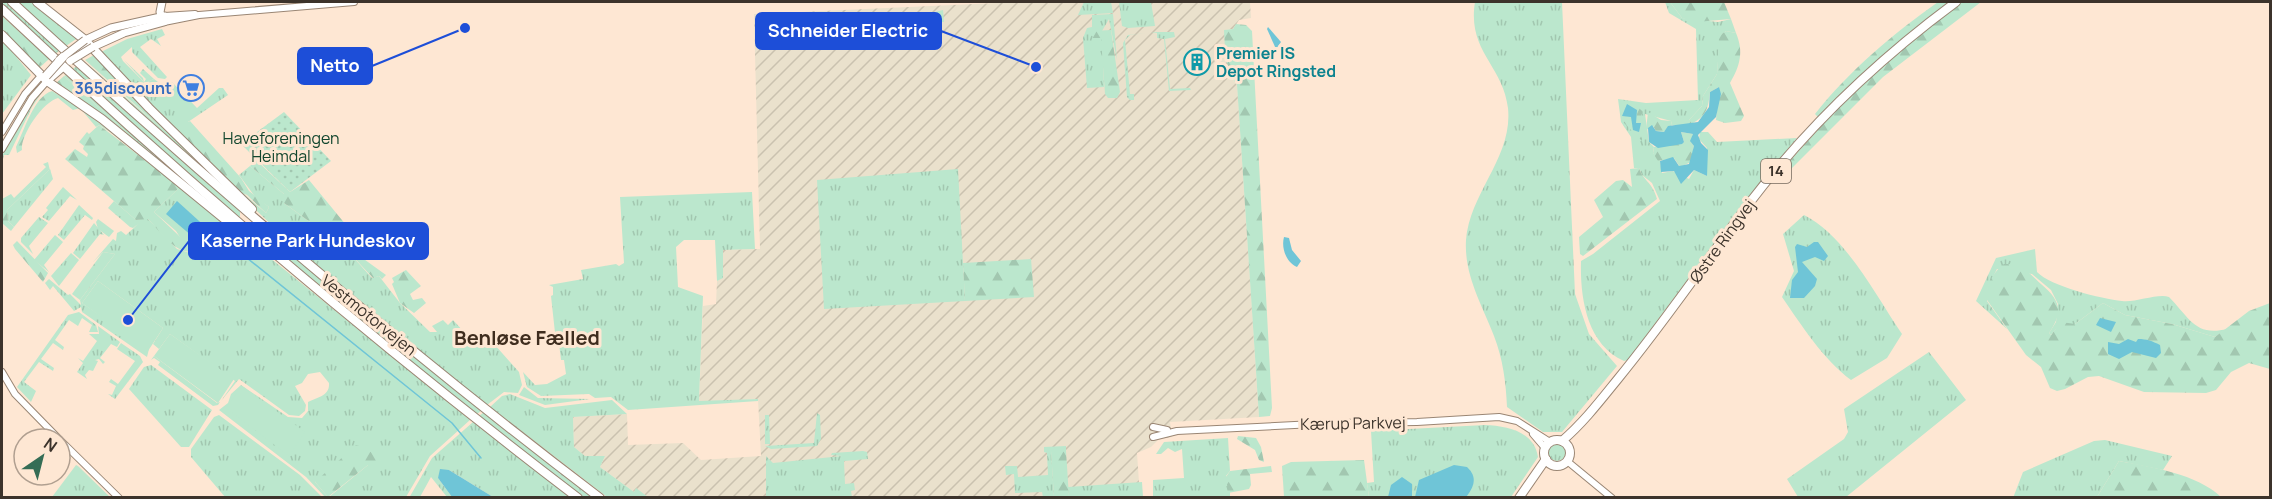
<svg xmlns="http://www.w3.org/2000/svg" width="2272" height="499" viewBox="0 0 2272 499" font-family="Manrope,sans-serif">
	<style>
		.industrial { fill: url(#industrial-furrows) }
		.grass { fill: url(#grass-tufts) }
		.forest { fill: url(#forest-firs) }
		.park { fill: #bbe7cd }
		.garden { fill: url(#garden-dots) }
		.water { fill: #6fc5d7 }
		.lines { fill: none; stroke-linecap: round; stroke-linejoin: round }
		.stream { stroke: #6fc5d7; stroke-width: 1.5 }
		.tertiary-casing { stroke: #9a8674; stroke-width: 8 }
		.secondary-casing { stroke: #9a8674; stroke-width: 9 }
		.primary-casing { stroke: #9a8674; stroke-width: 10 }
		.motorway-casing { stroke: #9a8674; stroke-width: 10 }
		.tertiary { stroke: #fff; stroke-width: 6 }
		.secondary { stroke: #fff; stroke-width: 7 }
		.primary { stroke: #fff; stroke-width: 8 }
		.motorway { stroke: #fff; stroke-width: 8 }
		.secondary-bridge-casing { stroke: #9a8674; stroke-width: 9; stroke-linecap: butt }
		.motorway-bridge-casing { stroke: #9a8674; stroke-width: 10; stroke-linecap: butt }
		.secondary-bridge { stroke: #fff; stroke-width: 7 }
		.motorway-bridge { stroke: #fff; stroke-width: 8 }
		.labels { text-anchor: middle; stroke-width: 6; stroke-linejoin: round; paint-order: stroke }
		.shield { fill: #fee7d3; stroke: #76695d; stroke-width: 1.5 }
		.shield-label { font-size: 15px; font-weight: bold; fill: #3c332b }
		.culture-label { font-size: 16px; font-weight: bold; fill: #0d838f; stroke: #fee7d3; text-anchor: start }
		.shop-label { font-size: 16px; font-weight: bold; fill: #366cbe; stroke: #fee7d3; text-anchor: end }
		.park-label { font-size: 16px; fill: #12462e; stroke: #fee7d3 }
		.street-label { font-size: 16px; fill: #3c332b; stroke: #fee7d3 }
		.quarter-label { font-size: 20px; font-weight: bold; fill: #3f2d1e; stroke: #fee7d3 }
		.leader { fill: none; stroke: #1d4ed8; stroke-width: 2 }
		.callout-dot { fill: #1d4ed8; stroke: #fee7d3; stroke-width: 2 }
		.callout { fill: #1d4ed8; stroke: #1d4ed8; stroke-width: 2 }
		.callout-label { font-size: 18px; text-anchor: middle; font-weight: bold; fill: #fff }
	</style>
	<defs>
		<pattern id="industrial-furrows" width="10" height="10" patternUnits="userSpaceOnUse" patternTransform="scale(1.5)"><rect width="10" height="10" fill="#eae1cc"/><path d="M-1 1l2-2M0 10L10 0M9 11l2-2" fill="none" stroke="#cac2af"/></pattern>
		<pattern id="grass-tufts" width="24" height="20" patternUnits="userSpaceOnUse" patternTransform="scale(1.5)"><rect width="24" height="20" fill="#bbe7cd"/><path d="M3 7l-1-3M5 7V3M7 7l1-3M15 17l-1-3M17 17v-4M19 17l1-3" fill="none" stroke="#a2c7b0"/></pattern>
		<pattern id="forest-firs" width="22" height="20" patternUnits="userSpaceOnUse" patternTransform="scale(1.5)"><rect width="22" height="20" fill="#bbe7cd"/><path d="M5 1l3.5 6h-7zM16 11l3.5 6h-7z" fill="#a2c7b0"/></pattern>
		<pattern id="garden-dots" width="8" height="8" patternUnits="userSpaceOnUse" patternTransform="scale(1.5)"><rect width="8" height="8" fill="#bbe7cd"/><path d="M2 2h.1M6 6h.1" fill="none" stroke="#a2c7b0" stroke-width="1.8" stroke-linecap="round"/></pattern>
	</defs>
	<rect width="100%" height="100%" fill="#fee7d3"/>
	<polygon class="industrial" points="1018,2 1250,2 1251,18 1239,20 1233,29 1225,30 1231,78 1237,85 1259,417 1170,422 1172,437 1159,439 1151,447 1137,453 1140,497 648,497 636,489 634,492 600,467 605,456 585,456 574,447 573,417 627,414 628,445 683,443 701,460 761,456 758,399 699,402 703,306 716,304 717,281 723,277 723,250 760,249 754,14"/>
	<g class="grass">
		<polygon points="2,2 8,2 60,50 54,55 2,6"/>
		<polygon points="18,2 33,2 79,37 66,46"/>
		<polygon points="1084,2 1111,2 1113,13 1078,15"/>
		<polygon points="1119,2 1151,2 1155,26 1128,28 1122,26"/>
		<path d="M1475,2H1562L1575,294L1589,334L1617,366L1562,432H1543L1507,407C1506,383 1503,359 1494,336C1482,304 1464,276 1466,240C1470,192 1513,157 1508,108C1503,65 1467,51 1475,2Z"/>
		<path d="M1665,2H1670L1682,18L1718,22L1731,19L1736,33L1726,31L1720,36L1717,74L1703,96L1702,106L1689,120V125H1672L1671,121L1645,114L1649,142L1654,147L1653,153L1660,161L1662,173L1673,171L1689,179L1694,170L1707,176V148L1699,139L1700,132H1708L1717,142L1797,138L1751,194L1628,360L1624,361C1586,344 1580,296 1581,261L1593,254L1660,201L1652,183L1642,175L1639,168H1634L1631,137L1621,122L1618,99L1646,103L1698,100L1696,29L1669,13Z"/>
		<polygon points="1113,14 1117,60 1109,19 1102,31 1104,87 1087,88 1083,38 1087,28 1092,27 1092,15"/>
		<polygon points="2,16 49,59 37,70 2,32"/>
		<path d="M162,29L165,35L157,39L161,46L151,39L140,47L167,77L165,79L158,78L132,52V47L121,57L123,61L145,83L154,79L162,85L172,82L197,108L219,88H223L228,95L188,122L245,195L266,213L269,207L256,198L239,175L250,166L284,194V203L344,247L372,278L379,276L400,303L430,332H437L432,326L443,320L448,325L453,320L476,345L487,336L519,372L522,385L518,393L504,392L487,405C426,356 362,308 304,255C233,191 167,121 101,52L127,39Z"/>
		<polygon points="1151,32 1174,32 1175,37 1165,39 1170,89 1190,88 1191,90 1169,91 1164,39 1157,38 1157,33"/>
		<polygon points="1146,33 1130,35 1125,40 1130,94 1134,94 1134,100 1130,100 1127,97 1123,43 1128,35"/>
		<polygon points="2,39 31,75 2,114"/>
		<polygon points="94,55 218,180 217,181 84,61 167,133"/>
		<polygon points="77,66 232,203 240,212 240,217 231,212 71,70"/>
		<polygon points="66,75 203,197 58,86 134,139 64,76"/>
		<path d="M43,91L32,107L9,155H4L2,163C1,143 30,106 43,91Z"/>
		<path d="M80,108L216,214L470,420L430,456L406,497H329L368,465L381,460L315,482L328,497H325L306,477L219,410L228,403L231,394L241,385L288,417L302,418L308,411V402C317,397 330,396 329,383L320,372L308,374L302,383L295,386L306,405L305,411L299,416L289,415L239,379L221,401L235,381L170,334L159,349L153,344L163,328L98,281L82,303L149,349L147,357L82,312L81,307L74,311L53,286L50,290L45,283L49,279L68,295L70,294L81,305L80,300L115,254L103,252L93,262L113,239L116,241L117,233L121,231L126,235L138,224L133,228L130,227L108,208L114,201L136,220L147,218L177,249L190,253L176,231L154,212L180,187L110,132L99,125L96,127Z"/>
		<polygon points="50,169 53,179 14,227 8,221 7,210"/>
		<polygon points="958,169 965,301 824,309 817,180"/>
		<polygon points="63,187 77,200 70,196 49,221 42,217 48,210 46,208"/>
		<polygon points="752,192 755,249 723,250 723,278 717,281 715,240 684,240 676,247 678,287 703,296 699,401 758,399 758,401 628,410 611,397 595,398 589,394 541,396 527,387 523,372 535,385 547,384 566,374 564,360 561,360 559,343 556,342 551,296 553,295 553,287 549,285 583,279 581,270 616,264 619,266 624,263 620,197"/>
		<polygon points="79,205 93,218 92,220 85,215 64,240 58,235"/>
		<path d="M1804,215C1845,235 1876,296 1902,334L1887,358L1851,380C1823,359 1802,326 1782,297L1794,271L1783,234Z"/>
		<polygon points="39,217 48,223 29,246 33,254 21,242 21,238"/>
		<polygon points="94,223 104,235 100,234 80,259 73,253"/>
		<polygon points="55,235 63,242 44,265 49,272 34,260"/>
		<polygon points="267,238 283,247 482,410 476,415 270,245"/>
		<path d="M2035,249L2037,272C2050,286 2102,299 2122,301C2135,303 2158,293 2169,297C2189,317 2195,337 2227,329L2215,337L2172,324L2125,315L2103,303L2075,324L2056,329L2051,335L2049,333L2056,322L2058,304L2051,290L2032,274L1997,269L1988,287L1987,301L2007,329L1976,301L1996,258Z"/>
		<polygon points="71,253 79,260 59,286 51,276"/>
		<polygon points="79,312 96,325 98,332 89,332 92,325 82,318 78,326 69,320 55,340 64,347 63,350 53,343 41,359 54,368 53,371 39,362 24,382 36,391 31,402 17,387 68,315"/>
		<polygon points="98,326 120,342 117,347 111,344 100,358 105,362 103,364 99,359 95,360 98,361 93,371 89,370 85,375 87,379 77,372 83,363 78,358 83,361 97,341 89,334 99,334"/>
		<polygon points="121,343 140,356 143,362 115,399 108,394 112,395 116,386 109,382 111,379 118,384 135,361 117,349"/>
		<polygon points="1929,352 1966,400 1846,497 1798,497 1787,479 1844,439 1848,432 1844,409"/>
		<polygon points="154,356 217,403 220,402 218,405 213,406 158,365 160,362 154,358 151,360"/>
		<polygon points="151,365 212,410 189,447 181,447 129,389 144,367"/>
		<polygon points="524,387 538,398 590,399 545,405 519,395"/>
		<polygon points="510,394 545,408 612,400 627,414 573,417 574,447 585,456 605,456 600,467 634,492 636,488 648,497 607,497 490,407 502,396"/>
		<polygon points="484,412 594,497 582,497 478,417"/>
		<polygon points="817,413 820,415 821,439 817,446 771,449 765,446 814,443"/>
		<polygon points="219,415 300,475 322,497 225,497 191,457 191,449 214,417"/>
		<polygon points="765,415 769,415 770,444 765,444"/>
		<polygon points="473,422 571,497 493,497 449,470 438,478 452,497 447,497 431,477 420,497 409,498 432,458"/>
		<path d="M1485,425C1507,426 1534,431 1538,457L1511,497H1369L1367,483L1374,482L1371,431Z"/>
		<polygon points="1228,438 1230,471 1226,476 1230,479 1230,497 1153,497 1153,480 1184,478 1182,449 1175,452 1168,448 1161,454 1156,454 1164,442"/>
		<polygon points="2105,440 2172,456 2163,470 2119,461 2097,497 2013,498 2023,472 2094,441"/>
		<circle cx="1557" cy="452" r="9"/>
		<polygon points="1066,446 1066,451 1051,451 1054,497 1043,497 1042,492 1015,493 1014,474 1006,475 1005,466 1017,466 1018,477 1048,475 1047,453 1044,452 1044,447"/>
		<polygon points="863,451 867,452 868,459 844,461 845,484 854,483 855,490 851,491 852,497 766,497 766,456 773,463 842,456 831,455 832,453"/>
		<polygon points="76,465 78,466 110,497 52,497"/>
		<polygon points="1142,482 1143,497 1069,497 1068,487"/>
	</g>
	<g class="forest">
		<polygon points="1670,2 1724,2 1731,19 1696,22 1682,18"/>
		<path d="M1938,2H1981L1883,77L1791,169L1787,164L1824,123L1815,114C1849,71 1894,33 1938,2Z"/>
		<polygon points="943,10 944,22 927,21 927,14"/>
		<polygon points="2,20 41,58 42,64 39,67 2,28"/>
		<path d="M1236,24L1246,25L1252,31L1272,408L1270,416L1259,417L1237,85C1225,71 1225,49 1224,30L1233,29Z"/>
		<polygon points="1111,30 1120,92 1117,98 1108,98 1105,94 1101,38 1093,38 1092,31"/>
		<path d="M1726,31L1736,33C1744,52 1740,66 1730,83L1744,116L1741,121L1725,123L1716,120L1719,87L1710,92C1708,110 1706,117 1689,125V120L1702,106L1703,96L1717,74L1719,36Z"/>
		<polygon points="94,55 166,131 167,133 85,60"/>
		<polygon points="124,60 143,78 144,82 146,79 140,73 143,69 154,79 145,83"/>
		<polygon points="64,76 134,139 137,143 55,84"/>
		<path d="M52,91L80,108L73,110L58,98C44,101 20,135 22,150L17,153L16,147C24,131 34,96 52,91Z"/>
		<polygon points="1638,107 1643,112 1641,114 1642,141 1621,120 1622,116 1631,117 1633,129 1639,132 1641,123 1636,123"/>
		<polygon points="1648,112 1661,120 1671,121 1672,125 1664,132 1656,131 1653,126 1646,130"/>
		<polygon points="190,121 241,178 249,191 269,207 266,213 247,195 238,191 188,140 178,127"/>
		<path d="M99,125L180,187L154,212L195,251C177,257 159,230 148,219L136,220L65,159L75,149L87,157L88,154L83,149L84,146L79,142L87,132L89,134Z"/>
		<polygon points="1681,132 1693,134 1691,142 1694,146 1691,162 1680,167 1674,158 1658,161 1653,153 1654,147 1684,142"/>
		<polygon points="256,160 290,192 309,180 365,248 375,243 377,248 361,257 386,275 382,279 379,276 373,278 344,247 284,203 281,197 284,194 250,166"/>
		<polygon points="48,162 51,175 50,169 7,210 8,221 14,227 11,231 2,223 2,199 11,194 14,198 46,167 43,164"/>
		<path d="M1639,168C1643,181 1652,181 1657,199L1583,256L1580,254L1579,237L1603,217L1594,200L1616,181L1623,180L1632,187L1630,169Z"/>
		<polygon points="17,241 48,273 43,282 15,249 13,245"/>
		<polygon points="103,252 115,254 80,300 72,294"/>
		<polygon points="1031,259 1034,297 965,301 963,263"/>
		<path d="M2004,264C2024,263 2028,273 2041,284C2060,300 2064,311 2049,333L2051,335L2061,322L2075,324L2103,303L2125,315L2172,324L2215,337L2249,311L2270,303V369L2249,363L2231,372L2216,390L2206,393L2144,392L2099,376L2088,377L2065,389L2057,391L2050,388L2041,367L2026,355L1987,300C1984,287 1994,271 2004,264Z"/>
		<polygon points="406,270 421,286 410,294 413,300 422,298 426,303 414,313 400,303 392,284 394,282 392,278"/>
		<polygon points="1238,436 1256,438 1261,447 1264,462 1259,460 1255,450 1237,439"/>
		<polygon points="356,445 366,448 381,460 376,466 368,465 328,497 315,482"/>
		<polygon points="1051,451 1066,451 1069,497 1054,497"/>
		<polygon points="1364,460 1369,497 1284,497 1282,466 1291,462"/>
		<path d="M2119,461C2152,467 2197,474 2221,497H2097Z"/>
		<polygon points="1271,466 1272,472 1250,474 1251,485 1249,489 1228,493 1227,484 1230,480 1226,477 1230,471"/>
	</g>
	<g class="park">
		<polygon points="98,219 114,231 109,237 98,229 96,222"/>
		<polygon points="98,281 163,328 148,351 82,303"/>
		<polygon points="170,334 234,379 218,403 154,356"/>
		<polygon points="242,386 305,432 289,456 226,408"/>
	</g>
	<polygon class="garden" points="284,112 331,161 290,192 241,144"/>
	<g class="water">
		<polygon points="1268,27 1281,42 1276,49 1267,29"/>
		<polygon points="1719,87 1721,94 1716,117 1698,135 1701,143 1708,150 1707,176 1694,170 1681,184 1674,171 1661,172 1660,161 1673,157 1679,166 1689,164 1694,146 1690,141 1693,134 1681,132 1684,142 1682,144 1658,148 1649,142 1648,128 1652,125 1656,131 1664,132 1668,126 1698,122 1709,107 1710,92"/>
		<polygon points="1627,104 1637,110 1636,123 1641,123 1639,132 1633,130 1631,117 1622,116"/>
		<polygon points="177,201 209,230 199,242 166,214"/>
		<path d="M1284,237L1289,238L1292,250L1301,261L1297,267C1286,262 1281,248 1284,237Z"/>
		<polygon points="1814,242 1818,242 1828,256 1824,261 1815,257 1802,262 1817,279 1815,286 1804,298 1790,298 1792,280 1798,272 1795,247 1797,244 1807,247"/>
		<polygon points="2100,318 2116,322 2111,332 2096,325"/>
		<path d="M2128,339L2136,342L2138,339C2147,339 2152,341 2160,345L2161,353L2156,358L2132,352L2119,359L2108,354V342L2119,344Z"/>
		<path d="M1454,465L1467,467C1478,477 1474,487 1466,497H1415L1419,480Z"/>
		<polygon points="440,469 449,470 493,497 452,497 438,478"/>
		<polygon points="1402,477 1412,484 1412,497 1388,497 1391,485"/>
	</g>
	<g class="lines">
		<g class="stream">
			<polyline points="221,237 452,423 481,458"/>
			<polyline points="516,497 516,498"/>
		</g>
		<defs>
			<g id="tertiary">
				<polyline points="165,16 195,14"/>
				<polyline points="164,22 199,15 354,2"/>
				<polyline points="2,132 25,94 41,76"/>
				<polyline points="2,149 32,98 47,81"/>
				<polyline points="2,372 15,394 59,439"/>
				<polyline points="1153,427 1167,430"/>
				<polyline points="1533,434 1545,448"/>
				<polyline points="1153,437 1177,431 1334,423 1417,422 1499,417 1517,421 1550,442"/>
				<polyline points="60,440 119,498"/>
				<polyline points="1567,461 1612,498"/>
			</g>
			<g id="secondary">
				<polyline points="162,2 160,12 163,20"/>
				<polyline points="85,40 111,28 165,16"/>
				<polyline points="93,47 124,33 164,22"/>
				<polyline points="73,57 86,46 87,42"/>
				<polyline points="47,81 62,68"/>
			</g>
			<g id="primary">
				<circle cx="1557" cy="453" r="13"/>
				<path d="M1562,441C1583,423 1600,401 1617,380C1664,323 1706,261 1751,201C1810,124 1879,59 1956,2"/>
				<polyline points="1519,498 1546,459"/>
			</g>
			<g id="motorway">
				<path d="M12,2C201,176 395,342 600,498"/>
				<polyline points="37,2 85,40 149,108 252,209"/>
				<path d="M2,9C185,182 378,345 578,498"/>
				<polyline points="2,35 47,81 102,119 260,248"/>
			</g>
		</defs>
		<use href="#tertiary" class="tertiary-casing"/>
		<use href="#secondary" class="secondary-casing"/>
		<use href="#primary" class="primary-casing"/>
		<use href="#motorway" class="motorway-casing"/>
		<use href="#tertiary" class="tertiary"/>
		<use href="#secondary" class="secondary"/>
		<use href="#primary" class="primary"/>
		<use href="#motorway" class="motorway"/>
		<defs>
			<g id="secondary-bridge">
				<polyline points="59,60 85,40"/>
				<polyline points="70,61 93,47"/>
			</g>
			<polyline id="motorway-bridge" points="46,76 63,57"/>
		</defs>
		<use href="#secondary-bridge" class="secondary-bridge-casing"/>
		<use href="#motorway-bridge" class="motorway-bridge-casing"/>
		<use href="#secondary-bridge" class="secondary-bridge"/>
		<use href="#motorway-bridge" class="motorway-bridge"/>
	</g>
	<defs>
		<symbol id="building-ring" viewBox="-11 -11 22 22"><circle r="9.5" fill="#fee7d3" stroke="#0f9aa8" stroke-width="1.5"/><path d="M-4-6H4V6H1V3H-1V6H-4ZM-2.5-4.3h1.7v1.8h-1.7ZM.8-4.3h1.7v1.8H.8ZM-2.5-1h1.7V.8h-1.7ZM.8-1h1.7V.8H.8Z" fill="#0f9aa8"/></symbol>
		<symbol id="supermarket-ring" viewBox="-11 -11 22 22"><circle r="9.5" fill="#fee7d3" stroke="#3f7fe0" stroke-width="1.5"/><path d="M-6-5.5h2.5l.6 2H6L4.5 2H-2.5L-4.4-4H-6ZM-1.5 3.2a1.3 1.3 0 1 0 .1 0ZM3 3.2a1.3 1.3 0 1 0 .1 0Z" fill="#3f7fe0"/></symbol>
	</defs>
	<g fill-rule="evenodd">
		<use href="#building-ring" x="1182" y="47" width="30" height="30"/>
		<use href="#supermarket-ring" x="176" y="73" width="30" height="30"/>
	</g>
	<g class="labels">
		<rect class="shield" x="1761" y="159" width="30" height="24" rx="4.5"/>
		<g class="shield-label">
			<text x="1776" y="176">14</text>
		</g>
		<g class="culture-label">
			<text x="1216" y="59">Premier IS<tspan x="1216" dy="18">Depot Ringsted</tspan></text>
		</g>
		<g class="shop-label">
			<text x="172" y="94">365discount</text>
		</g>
		<g class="park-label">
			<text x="281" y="144">Haveforeningen<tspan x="281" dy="18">Heimdal</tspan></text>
		</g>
		<g class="street-label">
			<text transform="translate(1722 241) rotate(-54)" y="6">Østre Ringvej</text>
			<text transform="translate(369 315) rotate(39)" y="6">Vestmotorvejen</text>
			<text transform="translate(1353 423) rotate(-1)" y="6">Kærup Parkvej</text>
		</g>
		<g class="quarter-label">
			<text x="527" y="345">Benløse Fælled</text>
		</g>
	</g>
	<path class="leader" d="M1036 67L941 31M465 28L372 66M128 320L189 241"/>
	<g class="callout-dot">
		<circle cx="1036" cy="67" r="6"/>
		<circle cx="465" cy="28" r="6"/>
		<circle cx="128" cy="320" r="6"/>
	</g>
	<g class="callout">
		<rect x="756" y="13" width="185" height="36" rx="6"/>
		<rect x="298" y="48" width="74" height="36" rx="6"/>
		<rect x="189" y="223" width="239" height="36" rx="6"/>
	</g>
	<g class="callout-label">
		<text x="848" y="37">Schneider Electric</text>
		<text x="335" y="72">Netto</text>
		<text x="308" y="247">Kaserne Park Hundeskov</text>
	</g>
	<rect width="2272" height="499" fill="none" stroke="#3c332b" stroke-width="6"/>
	<g transform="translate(42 457) rotate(35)"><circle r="28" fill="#fee7d3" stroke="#b09f90" stroke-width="1.5"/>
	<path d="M0-4.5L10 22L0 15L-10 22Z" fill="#356d55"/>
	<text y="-9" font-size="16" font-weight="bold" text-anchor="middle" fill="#3c332b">N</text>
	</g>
</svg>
